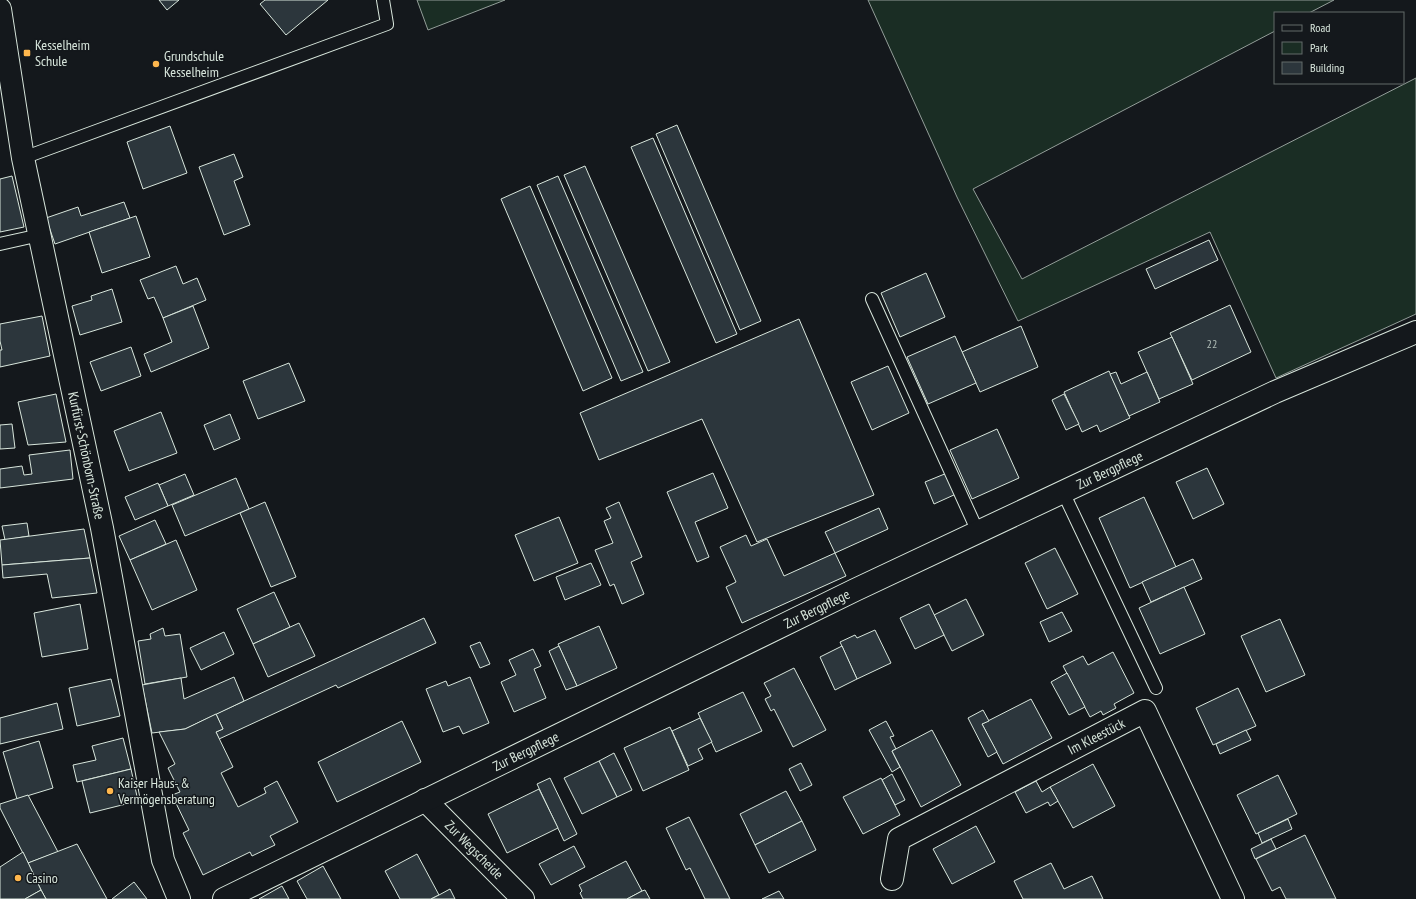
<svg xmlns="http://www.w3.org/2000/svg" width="1416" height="899" viewBox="0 0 1416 899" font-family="'PT Sans Narrow',sans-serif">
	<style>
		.green { fill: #1a2d24; stroke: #939e99 }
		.building { fill: #2c363c; stroke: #d8e6dc }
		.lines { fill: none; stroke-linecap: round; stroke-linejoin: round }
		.lane-casing { stroke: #d8e6dc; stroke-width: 14 }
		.street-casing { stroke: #d8e6dc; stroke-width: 24 }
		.secondary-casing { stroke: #d8e6dc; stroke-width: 24 }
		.lane { stroke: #14181c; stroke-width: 12 }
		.street { stroke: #14181c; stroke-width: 22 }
		.secondary { stroke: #14181c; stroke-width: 22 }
		.poi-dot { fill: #ffb74d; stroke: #14181c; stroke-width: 1.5 }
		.labels { text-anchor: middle; stroke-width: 3; stroke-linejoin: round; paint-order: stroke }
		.number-label { font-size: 12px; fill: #adbab4 }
		.poi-label { font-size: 14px; fill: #d8e6dc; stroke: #14181c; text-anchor: start }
		.street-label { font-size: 14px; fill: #d8e6dc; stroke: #14181c }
	</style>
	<rect width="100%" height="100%" fill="#14181c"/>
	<g class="green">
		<polygon points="417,0 505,0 428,30"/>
		<polygon points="868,0 1334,0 1309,13 1275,13 1275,31 973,189 1022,279 1416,78 1416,314 1276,378 1210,232 1018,321 957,197"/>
	</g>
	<g class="building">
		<polygon points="159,0 179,0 167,10"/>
		<polygon points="265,0 328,0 286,35 260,4"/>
		<polygon points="677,125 761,321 740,330 656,134"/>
		<polygon points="170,126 187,173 143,189 127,142"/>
		<polygon points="653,138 737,334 716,343 631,147"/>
		<polygon points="234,154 243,177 234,181 250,225 224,235 199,167"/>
		<polygon points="585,166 670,362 648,371 564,175"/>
		<polygon points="12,176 24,227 0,232 0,179"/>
		<polygon points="558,176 643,372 621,381 537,185"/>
		<polygon points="530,186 612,378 583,391 501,199"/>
		<polygon points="124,202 130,218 55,244 46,218 78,207 81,216"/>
		<polygon points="136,216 150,257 102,273 89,232"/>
		<polygon points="1209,240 1218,260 1155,289 1146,269"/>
		<polygon points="176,266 183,284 197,278 206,300 163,318 154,297 148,299 140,280"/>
		<polygon points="926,273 945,317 900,337 881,293"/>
		<polygon points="112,289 122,322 80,335 72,306 92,300 91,296"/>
		<polygon points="1230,305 1251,352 1192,380 1170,333"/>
		<polygon points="193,306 209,348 151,372 144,354 172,342 163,318"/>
		<polygon points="42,316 50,356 0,367 0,350 2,350 0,341 0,324"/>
		<polygon points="799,319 874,495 757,542 702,419 599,460 580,413"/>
		<polygon points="1021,326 1038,367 980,392 962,352"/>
		<polygon points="955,336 976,383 928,404 907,357"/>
		<polygon points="1172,337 1193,384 1159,399 1138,352"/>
		<polygon points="131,347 141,376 101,391 90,362"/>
		<polygon points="289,363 305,401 258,419 243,381"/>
		<polygon points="888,366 909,413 872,430 851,382"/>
		<polygon points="1109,371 1130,418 1100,432 1097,425 1082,432 1064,392"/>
		<polygon points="1116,372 1121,384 1147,372 1160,402 1129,416 1110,374"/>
		<polygon points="56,394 66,442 28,445 18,402"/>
		<polygon points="1064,394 1079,424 1066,430 1052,400"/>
		<polygon points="161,412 177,453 129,471 114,431"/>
		<polygon points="230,414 240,439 214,450 204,425"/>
		<polygon points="12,424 15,448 0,449 0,425"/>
		<polygon points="997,429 1019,478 972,499 950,450"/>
		<polygon points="70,450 73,479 0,488 0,469 22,466 24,475 32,474 29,455"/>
		<polygon points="1207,468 1224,504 1193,519 1176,482"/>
		<polygon points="713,473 728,508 695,522 709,557 697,562 667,492"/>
		<polygon points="947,473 956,494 934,504 925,482"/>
		<polygon points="185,474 194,495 168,506 159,485"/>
		<polygon points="236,478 249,509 185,536 172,505"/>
		<polygon points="158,483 168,506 135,520 125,497"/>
		<polygon points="1144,497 1176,567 1130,588 1099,518"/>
		<polygon points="265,502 296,577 271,587 240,513"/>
		<polygon points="619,502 642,557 631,562 644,594 622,604 614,584 610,586 595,550 613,543 604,521 611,518 606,508"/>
		<polygon points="879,508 888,529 835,553 825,532"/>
		<polygon points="559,517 578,563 534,581 515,535"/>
		<polygon points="155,520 166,544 130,560 119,536"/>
		<polygon points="27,523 29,536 5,540 2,526"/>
		<polygon points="84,529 90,558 2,565 0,540"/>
		<polygon points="746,535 751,546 767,539 784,576 835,553 846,576 742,623 726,587 736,582 720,547"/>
		<polygon points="176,540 197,590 152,610 130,560"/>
		<polygon points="1055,548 1078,594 1047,609 1025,563"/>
		<polygon points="90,558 97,593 52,598 47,574 3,578 2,565"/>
		<polygon points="1193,559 1202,579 1151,602 1142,582"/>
		<polygon points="591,563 601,585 565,600 556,577"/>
		<polygon points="1184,587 1205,634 1160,654 1139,608"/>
		<polygon points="274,592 290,627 253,644 237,609"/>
		<polygon points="966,599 984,635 952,651 934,615"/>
		<polygon points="80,604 88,649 42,657 34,613"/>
		<polygon points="929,604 944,635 915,649 900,618"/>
		<polygon points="1062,612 1072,631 1049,642 1040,622"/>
		<polygon points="424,618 436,643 338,688 336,685 219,739 216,732 223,729 216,714"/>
		<polygon points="1280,619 1305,675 1266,692 1241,636"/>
		<polygon points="299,623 315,656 268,677 253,644"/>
		<polygon points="599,626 617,668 577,686 558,644"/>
		<polygon points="163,628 165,636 180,634 187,677 145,684 138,641 151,639 150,634"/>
		<polygon points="875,630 891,663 857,679 840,642 855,635 857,638"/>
		<polygon points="224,632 234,654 201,670 190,648"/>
		<polygon points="480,642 490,664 480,668 470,646"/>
		<polygon points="559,646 577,686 566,690 549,651"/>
		<polygon points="842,646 857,679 835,690 820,657"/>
		<polygon points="533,649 541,666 534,669 546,698 514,712 501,682 516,675 509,660"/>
		<polygon points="1113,652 1134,693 1114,704 1116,708 1103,715 1101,711 1090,717 1063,666 1083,656 1088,665"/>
		<polygon points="794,668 826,730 793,747 774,709 771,711 765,699 771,696 764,683"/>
		<polygon points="1067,673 1085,707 1069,715 1051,682"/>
		<polygon points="234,677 244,701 185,729 152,733 142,685 181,678 184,699"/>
		<polygon points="470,677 489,723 463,734 459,726 443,732 426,689 446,681 448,686"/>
		<polygon points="111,679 120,716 77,726 69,688"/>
		<polygon points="1238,688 1256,726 1213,745 1196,708"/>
		<polygon points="743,692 762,731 716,752 698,713"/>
		<polygon points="1031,699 1052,738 1003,764 982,724"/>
		<polygon points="57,703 63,729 0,744 0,718"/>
		<polygon points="983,710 989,721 982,724 997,752 988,757 968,718"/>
		<polygon points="216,714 223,729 216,732 233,767 221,773 238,807 266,793 264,788 277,781 298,822 270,836 275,845 252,856 250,852 203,875 183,833 189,830 172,795 180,792 168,768 175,764 159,732 185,729"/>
		<polygon points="700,718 712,742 698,749 703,759 688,766 672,731"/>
		<polygon points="402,721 421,762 337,802 318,762"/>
		<polygon points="886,721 894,736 890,737 896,749 892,751 900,767 892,772 869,730"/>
		<polygon points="670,727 689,770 643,791 624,748"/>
		<polygon points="932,730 961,785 921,807 892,751"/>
		<polygon points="1246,730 1251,740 1220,754 1216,744"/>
		<polygon points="123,738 131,769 77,782 73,765 96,760 92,746"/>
		<polygon points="39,741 53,788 17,799 3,752"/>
		<polygon points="614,753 632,790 617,797 599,761"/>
		<polygon points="599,761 617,797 582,814 564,778"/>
		<polygon points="801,763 812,785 800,791 789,769"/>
		<polygon points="1093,764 1115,806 1073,828 1050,787"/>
		<polygon points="131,769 138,801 90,813 82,781"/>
		<polygon points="892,774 905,800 895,805 882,780"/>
		<polygon points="1278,775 1297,814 1256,834 1237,795"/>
		<polygon points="550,778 577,834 564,841 537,784"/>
		<polygon points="881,778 900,815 863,834 843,797"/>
		<polygon points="1036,781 1042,792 1050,787 1058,801 1050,806 1048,802 1026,813 1015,792"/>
		<polygon points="539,789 558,828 507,853 488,814"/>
		<polygon points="786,791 802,821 755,845 740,814"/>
		<polygon points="28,795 58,852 28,863 0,808 0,804"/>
		<polygon points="689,817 730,899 705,899 690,868 686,870 666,828"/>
		<polygon points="1288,819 1292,829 1262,843 1258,833"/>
		<polygon points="802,821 816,850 769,873 755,845"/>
		<polygon points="976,826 995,862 952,884 933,849"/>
		<polygon points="1305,835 1336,899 1286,899 1280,887 1272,891 1256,859"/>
		<polygon points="1271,839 1276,849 1255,859 1251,849"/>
		<polygon points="77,844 107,899 46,899 41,890 28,863"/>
		<polygon points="574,846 585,867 551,885 539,864"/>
		<polygon points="23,852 41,890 25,899 0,899 0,867"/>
		<polygon points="417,854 439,895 431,899 400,899 385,871"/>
		<polygon points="626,861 642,891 627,899 583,899 580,893 582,891 579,885"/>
		<polygon points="1051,863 1064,889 1092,876 1103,899 1023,899 1014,881"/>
		<polygon points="323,866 341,899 307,899 297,881"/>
		<polygon points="134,882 147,899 112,899"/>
		<polygon points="282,886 289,899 259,899"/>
		<polygon points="450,889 455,899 431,899 439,895"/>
		<polygon points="41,890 46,899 25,899"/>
		<polygon points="645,890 650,899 627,899 642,891"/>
		<polygon points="779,891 784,899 762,899"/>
	</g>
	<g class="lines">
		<defs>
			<g id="lane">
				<polyline points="23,158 387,24 383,0"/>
				<polyline points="0,244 40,235"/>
				<polyline points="872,299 978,532"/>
				<polyline points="1063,492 1156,688"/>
			</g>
			<g id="street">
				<path id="s1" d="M425,800L523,899"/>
				<path id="s2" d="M892,879L899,839L1145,711L1233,899"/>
				<path id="s3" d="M224,899L855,590L1275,392L1416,332"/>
			</g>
			<g id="secondary">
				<path id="s4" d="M0,9L23,158L102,528L163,860L179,899"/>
			</g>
		</defs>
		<use href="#lane" class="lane-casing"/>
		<use href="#street" class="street-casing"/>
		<use href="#secondary" class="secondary-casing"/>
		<use href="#lane" class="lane"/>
		<use href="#street" class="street"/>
		<use href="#secondary" class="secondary"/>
	</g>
	<g class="poi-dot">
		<rect x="23" y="49" width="8" height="8" rx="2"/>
		<circle cx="156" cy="64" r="4"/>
		<circle cx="110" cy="791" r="4"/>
		<circle cx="18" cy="878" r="4"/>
	</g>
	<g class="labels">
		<g class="number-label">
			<text x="1212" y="348">22</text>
		</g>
		<g class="poi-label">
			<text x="35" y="50">Kesselheim<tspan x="35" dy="16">Schule</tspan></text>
			<text x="164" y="61">Grundschule<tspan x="164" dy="16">Kesselheim</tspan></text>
			<text x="118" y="788">Kaiser Haus- &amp;<tspan x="118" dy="16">Vermögensberatung</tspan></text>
			<text x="26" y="883">Casino</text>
		</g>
		<g class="street-label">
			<text dy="5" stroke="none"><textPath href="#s4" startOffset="455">Kurfürst-Schönborn-Straße</textPath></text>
			<text dy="5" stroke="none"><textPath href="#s3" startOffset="984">Zur Bergpflege</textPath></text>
			<text dy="5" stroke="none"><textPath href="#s3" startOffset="660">Zur Bergpflege</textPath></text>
			<text dy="5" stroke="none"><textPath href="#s2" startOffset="263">Im Kleestück</textPath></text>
			<text dy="5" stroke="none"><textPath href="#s3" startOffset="336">Zur Bergpflege</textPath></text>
			<text dy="5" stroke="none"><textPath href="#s1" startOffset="70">Zur Wegscheide</textPath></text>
		</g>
	</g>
	<rect x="1274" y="12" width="130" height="72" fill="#14181c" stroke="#626a69"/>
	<rect x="1282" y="25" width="20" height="6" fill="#14181c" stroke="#626a69"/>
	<text x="1310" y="32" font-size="12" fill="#d8e6dc">Road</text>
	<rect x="1282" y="42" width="20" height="12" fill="#1a2d24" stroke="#626a69"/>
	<text x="1310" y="52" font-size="12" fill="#d8e6dc">Park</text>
	<rect x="1282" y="62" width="20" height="12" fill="#2c363c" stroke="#626a69"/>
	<text x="1310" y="72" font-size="12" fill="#d8e6dc">Building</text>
</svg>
